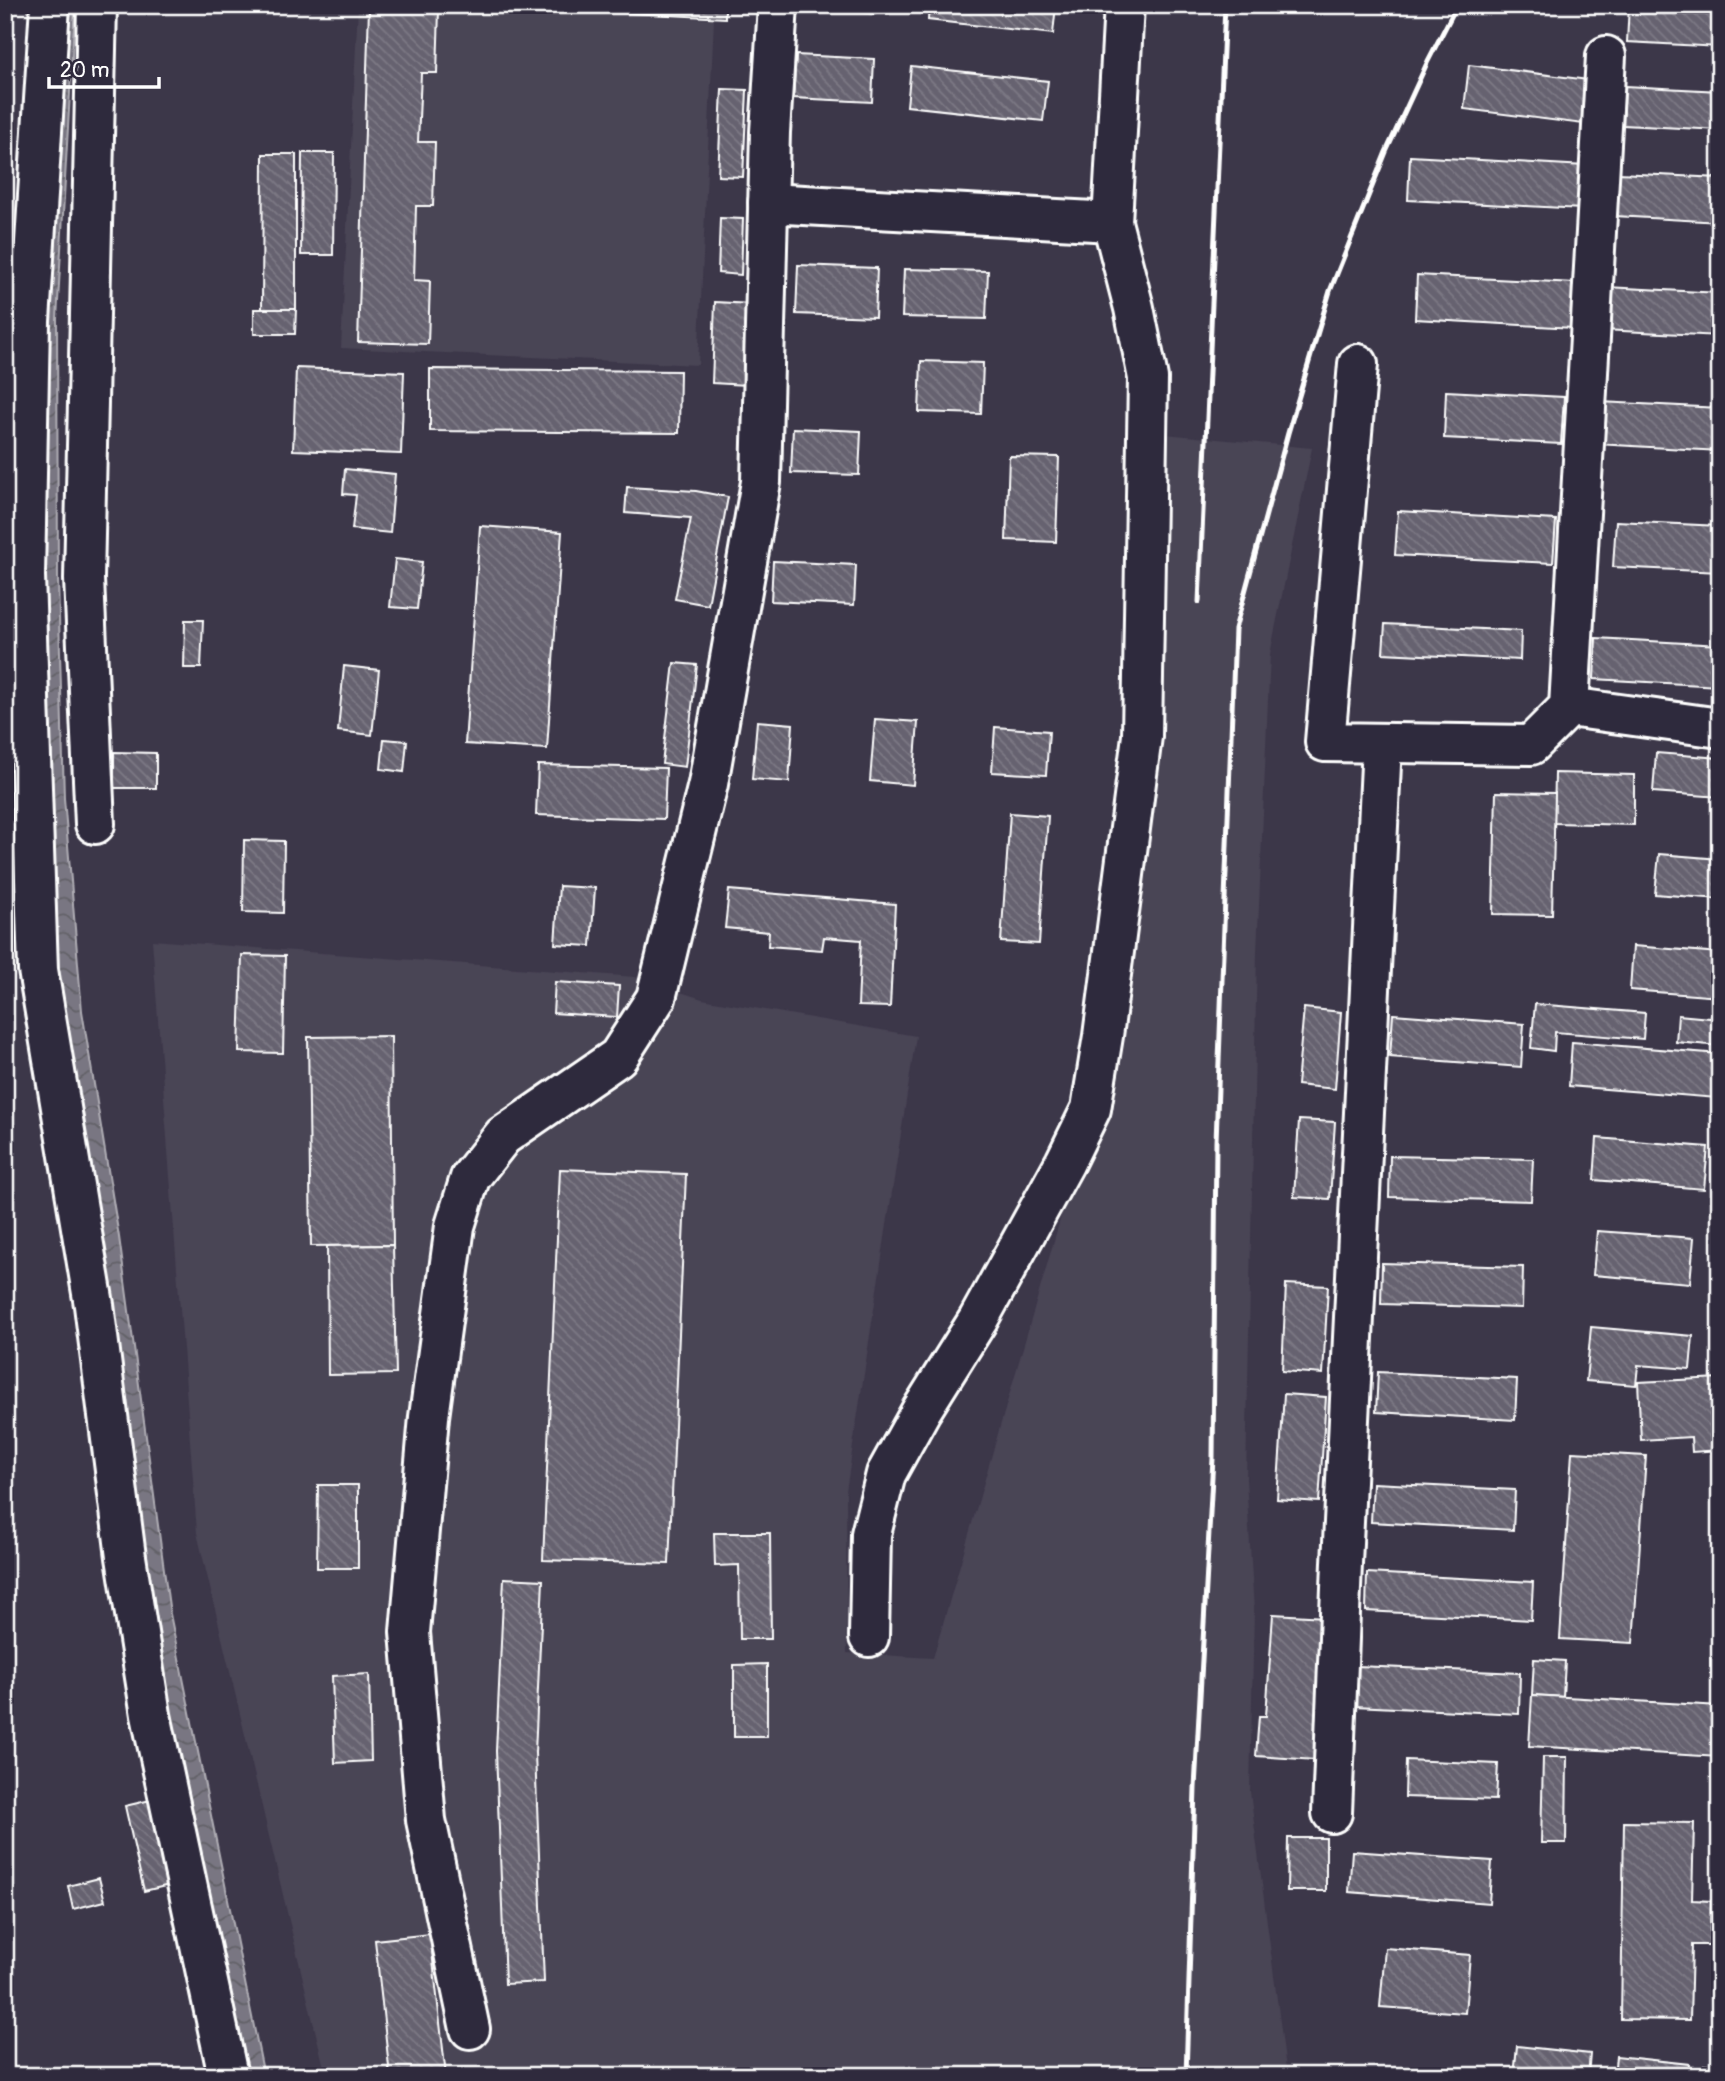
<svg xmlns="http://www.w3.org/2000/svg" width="1725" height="2081" viewBox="0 0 1725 2081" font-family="Pangolin,sans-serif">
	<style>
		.built { fill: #494455 }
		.water { fill: url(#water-waves); stroke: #afadb4; stroke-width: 2 }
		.building { fill: url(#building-back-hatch); stroke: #fff; stroke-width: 2 }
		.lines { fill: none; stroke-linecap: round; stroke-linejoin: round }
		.minor-casing { stroke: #fff; stroke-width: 44 }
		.minor { stroke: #2f2a3d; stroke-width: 38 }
		.rail { stroke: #fff; stroke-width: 5 }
	</style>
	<defs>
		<pattern id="water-waves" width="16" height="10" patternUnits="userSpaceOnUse" patternTransform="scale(1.75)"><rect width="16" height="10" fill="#797682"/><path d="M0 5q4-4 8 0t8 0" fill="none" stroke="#626167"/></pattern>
		<pattern id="building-back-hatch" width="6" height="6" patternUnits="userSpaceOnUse" patternTransform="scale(1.75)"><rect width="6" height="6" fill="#666270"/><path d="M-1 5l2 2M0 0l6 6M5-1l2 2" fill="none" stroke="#7d7a85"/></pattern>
	</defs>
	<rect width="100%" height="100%" fill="#3c3749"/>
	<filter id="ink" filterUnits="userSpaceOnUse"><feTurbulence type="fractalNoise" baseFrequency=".0143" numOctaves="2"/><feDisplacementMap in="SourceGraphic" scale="14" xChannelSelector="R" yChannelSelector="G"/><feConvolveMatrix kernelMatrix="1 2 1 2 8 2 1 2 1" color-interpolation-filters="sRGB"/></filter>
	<g filter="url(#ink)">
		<g class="built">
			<polygon points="358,5 410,5 714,19 698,365 341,348"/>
			<polygon points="1165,434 1312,448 1270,654 1257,952 1246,1479 1254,1611 1250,1792 1287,2076 326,2076 197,1533 152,940 635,977 702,999 916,1036 846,1491 847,1653 933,1658 1075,1168"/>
		</g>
		<polygon class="water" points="60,5 75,5 57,319 58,580 64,798 82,1011 119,1237 170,1614 264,2076 241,2076 176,1762 61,1012 45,854 38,584"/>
		<g class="building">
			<polygon points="611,5 725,5 725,18 611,12"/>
			<polygon points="804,5 876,5 875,14"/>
			<polygon points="929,5 1056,5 1053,34 928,20"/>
			<polygon points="1629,5 1720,6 1720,47 1627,42"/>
			<polygon points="369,8 439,10 437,73 421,73 418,142 435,142 433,206 416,206 414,280 430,281 428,344 358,342"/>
			<polygon points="796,55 874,59 872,102 793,98"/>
			<polygon points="1469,65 1589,80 1583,124 1464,109"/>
			<polygon points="911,66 1048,81 1043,121 907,106"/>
			<polygon points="1625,86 1720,91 1720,130 1623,125"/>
			<polygon points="722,89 747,90 743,177 718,176"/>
			<polygon points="302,153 334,153 333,255 301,255"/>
			<polygon points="263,154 296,154 296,309 262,309"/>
			<polygon points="1410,156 1585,166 1582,209 1408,200"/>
			<polygon points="1618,173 1720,178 1720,222 1615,216"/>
			<polygon points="720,218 743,219 741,275 718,273"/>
			<polygon points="798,265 877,268 875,317 796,314"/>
			<polygon points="904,269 988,271 986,319 902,317"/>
			<polygon points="1417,275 1575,283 1573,328 1415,319"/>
			<polygon points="1606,287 1720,293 1720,336 1603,330"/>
			<polygon points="715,302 751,304 747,385 712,383"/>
			<polygon points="254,309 296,309 295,334 254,334"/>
			<polygon points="921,361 983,363 981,414 919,412"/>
			<polygon points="296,368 404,372 401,454 293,450"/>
			<polygon points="430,369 680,371 679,433 430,431"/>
			<polygon points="1446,391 1564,397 1561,444 1444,438"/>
			<polygon points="1600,402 1720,408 1720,451 1597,444"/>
			<polygon points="793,428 861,431 859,475 791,473"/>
			<polygon points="1009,456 1059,457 1056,542 1006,540"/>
			<polygon points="345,469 395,474 390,533 352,529 356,495 343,494"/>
			<polygon points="627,487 696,491 728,497 708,605 675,599 691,518 625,513"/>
			<polygon points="1398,511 1556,520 1553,563 1395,555"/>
			<polygon points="1616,521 1720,526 1720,572 1613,567"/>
			<polygon points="480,526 562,532 547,749 465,744"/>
			<polygon points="395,559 422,562 417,609 390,607"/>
			<polygon points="773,561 856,565 854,605 771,601"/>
			<polygon points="185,620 203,620 201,668 184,668"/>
			<polygon points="1385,624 1521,631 1520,660 1383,653"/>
			<polygon points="1596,638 1720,645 1719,686 1594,679"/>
			<polygon points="674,663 697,665 685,767 662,764"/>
			<polygon points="344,666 379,670 372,735 338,731"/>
			<polygon points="875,719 918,722 913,785 870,781"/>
			<polygon points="757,721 793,724 789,782 752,779"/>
			<polygon points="995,727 1049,731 1046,775 992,772"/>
			<polygon points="384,739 407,741 404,772 381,769"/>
			<polygon points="114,752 156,753 156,788 114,788"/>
			<polygon points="1656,753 1720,758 1720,797 1653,792"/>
			<polygon points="538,765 666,768 664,819 536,815"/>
			<polygon points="1555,773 1634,775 1634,825 1554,823"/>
			<polygon points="1496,792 1555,793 1552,915 1493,914"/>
			<polygon points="1010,813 1048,816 1039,944 1001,942"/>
			<polygon points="244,840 284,841 283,913 243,912"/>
			<polygon points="1659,854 1720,859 1720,899 1655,894"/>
			<polygon points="559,886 595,888 591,946 555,944"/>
			<polygon points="729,890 895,904 890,1007 858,1006 861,940 824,937 822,950 768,946 769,932 725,928"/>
			<polygon points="1633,946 1720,953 1720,997 1630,990"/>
			<polygon points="242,955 285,956 283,1053 239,1052"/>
			<polygon points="555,982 619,986 617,1017 553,1013"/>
			<polygon points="1535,1004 1645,1013 1643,1039 1555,1032 1554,1051 1531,1048"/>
			<polygon points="1304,1008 1341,1012 1335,1089 1297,1085"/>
			<polygon points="1393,1014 1524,1024 1521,1067 1390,1057"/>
			<polygon points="1678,1015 1720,1019 1720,1046 1676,1042"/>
			<polygon points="391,1036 393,1245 311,1246 308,1037"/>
			<polygon points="1572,1042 1720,1054 1717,1098 1569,1086"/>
			<polygon points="1299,1120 1335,1122 1330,1199 1294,1197"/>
			<polygon points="1597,1138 1708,1147 1704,1189 1594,1180"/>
			<polygon points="1390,1156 1533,1159 1531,1201 1389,1197"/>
			<polygon points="560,1169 686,1174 669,1564 543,1560"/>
			<polygon points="1597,1231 1694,1238 1690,1283 1593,1275"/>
			<polygon points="393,1245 396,1374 328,1375 327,1246"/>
			<polygon points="1382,1263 1523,1267 1522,1308 1381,1304"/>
			<polygon points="1286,1284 1328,1286 1323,1374 1282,1371"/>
			<polygon points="1591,1327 1693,1336 1690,1369 1638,1365 1636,1385 1586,1381"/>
			<polygon points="1378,1372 1517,1379 1515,1420 1376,1412"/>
			<polygon points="1720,1378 1720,1450 1692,1452 1691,1437 1641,1440 1638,1382"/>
			<polygon points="1284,1394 1326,1397 1319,1502 1277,1499"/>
			<polygon points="1572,1452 1646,1456 1633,1643 1560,1639"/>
			<polygon points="1373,1483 1515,1490 1513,1530 1371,1522"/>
			<polygon points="318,1485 358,1485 358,1568 317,1568"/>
			<polygon points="714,1533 770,1533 771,1639 740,1639 739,1565 715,1566"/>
			<polygon points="1367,1573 1533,1582 1531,1620 1366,1611"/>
			<polygon points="504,1578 543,1580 535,1753 544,1982 505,1984 496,1751"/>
			<polygon points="1273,1614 1325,1617 1316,1760 1256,1756 1259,1716 1266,1716"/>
			<polygon points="1534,1659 1565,1661 1563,1697 1532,1695"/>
			<polygon points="767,1664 767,1737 734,1737 734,1665"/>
			<polygon points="1357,1666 1520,1673 1519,1714 1355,1706"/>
			<polygon points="369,1674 371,1761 335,1763 332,1676"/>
			<polygon points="1532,1695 1720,1706 1720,1757 1529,1746"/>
			<polygon points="1543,1757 1567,1757 1566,1843 1541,1843"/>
			<polygon points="1406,1760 1498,1764 1496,1800 1405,1797"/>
			<polygon points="155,1799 174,1884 144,1891 125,1806"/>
			<polygon points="1624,1822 1694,1823 1692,1900 1711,1901 1710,1945 1692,1945 1690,2020 1621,2019"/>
			<polygon points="1288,1838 1326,1838 1326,1891 1287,1891"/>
			<polygon points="1352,1851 1492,1861 1489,1903 1349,1892"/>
			<polygon points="99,1878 105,1901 73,1909 68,1886"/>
			<polygon points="430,1934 446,2076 390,2076 375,1940"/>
			<polygon points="1385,1948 1470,1955 1465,2013 1380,2007"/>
			<polygon points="1517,2046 1590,2054 1588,2076 1514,2076"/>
			<polygon points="1616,2056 1689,2064 1688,2076 1614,2076"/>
			<polygon points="1705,2065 1720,2067 1720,2076 1704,2076"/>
		</g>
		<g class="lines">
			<defs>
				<g id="minor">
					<polyline points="50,5 30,321 25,576 38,970 94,1305 126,1557 151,1715 228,2076"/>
					<polyline points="768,203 1112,222"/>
					<polyline points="1358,364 1325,742 1531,745 1569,707 1606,56"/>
					<polyline points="1569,707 1720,728"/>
					<polyline points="95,824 84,579 97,5"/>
					<polyline points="869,1637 871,1534 886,1474 921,1411 978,1320 1065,1162 1091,1109 1103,1036 1142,736 1148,378 1134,308 1112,222 1124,5"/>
					<polyline points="1332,1813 1342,1563 1382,744"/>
					<polyline points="470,2029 426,1820 410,1632 429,1417 455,1226 470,1178 503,1136 618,1057 656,998 708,784 761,482 770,132 778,5"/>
				</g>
			</defs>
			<use href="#minor" class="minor-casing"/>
			<use href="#minor" class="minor"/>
			<g class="rail">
				<polyline points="1199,602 1225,5"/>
				<polyline points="1186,2076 1195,1788 1213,1458 1216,1142 1235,629 1288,433 1330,291 1386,152 1428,61 1457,5"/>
			</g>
		</g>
	</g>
	<rect width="1725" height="2081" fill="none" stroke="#2f2a3d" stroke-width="28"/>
	<rect x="14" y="14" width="1697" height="2053" fill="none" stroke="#fff" stroke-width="2.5" filter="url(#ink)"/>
	<path d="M49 77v10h110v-10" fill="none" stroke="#ffffff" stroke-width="3.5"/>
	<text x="60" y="77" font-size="21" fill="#ffffff" stroke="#2f2a3d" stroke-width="5" paint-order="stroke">20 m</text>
</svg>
